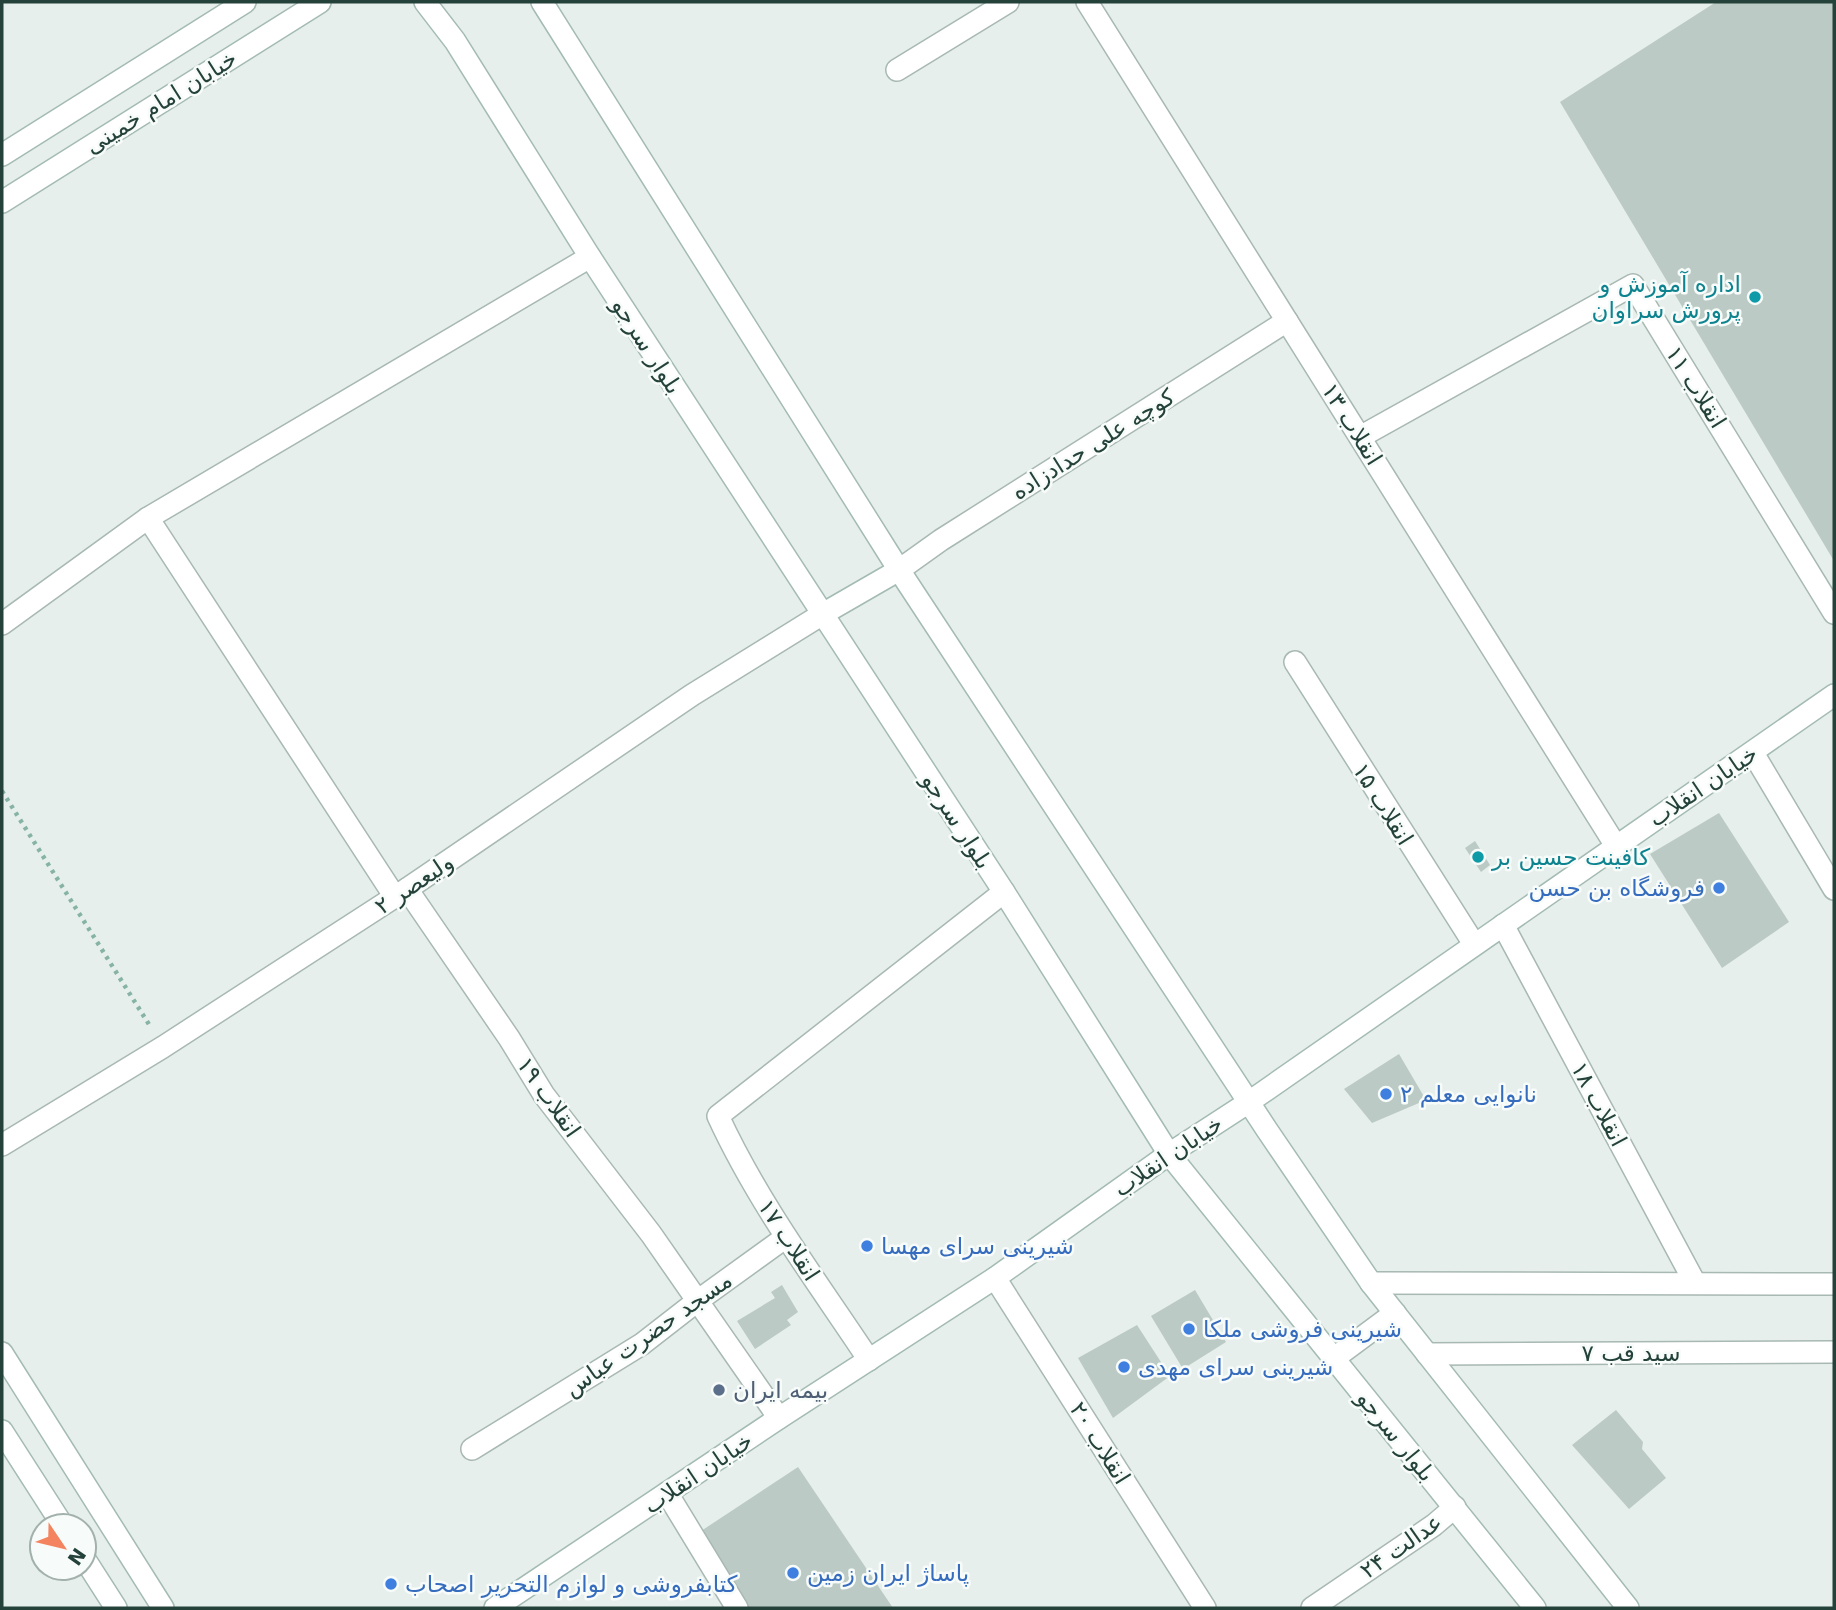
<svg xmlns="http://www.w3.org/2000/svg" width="1836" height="1610" viewBox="0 0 1836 1610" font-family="'DejaVu Sans','Noto Sans Arabic',sans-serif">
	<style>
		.building { fill: #bbcac4 }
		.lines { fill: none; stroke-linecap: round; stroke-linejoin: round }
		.street-casing { stroke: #a8b8b2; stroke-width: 24 }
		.secondary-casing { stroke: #a4bbb3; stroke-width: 24 }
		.path { stroke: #86b3a5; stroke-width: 4.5; stroke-dasharray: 3.5 5; stroke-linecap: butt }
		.street { stroke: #fff; stroke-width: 21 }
		.secondary { stroke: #fff; stroke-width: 21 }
		.culture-dot { fill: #0f9aa8; stroke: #f7fbf9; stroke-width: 2.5 }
		.shop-dot { fill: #3f7fe0; stroke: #f7fbf9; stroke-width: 2.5 }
		.service-dot { fill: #5c6f8a; stroke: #f7fbf9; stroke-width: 2.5 }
		.labels { text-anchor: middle; stroke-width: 5; stroke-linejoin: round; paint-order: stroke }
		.street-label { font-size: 23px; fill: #24423a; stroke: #f7fbf9 }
		.culture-label { font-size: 23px; fill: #0d838f; stroke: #f7fbf9; text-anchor: end }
		.shop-label { font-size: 23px; fill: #366cbe; stroke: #f7fbf9; text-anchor: start }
		.service-label { font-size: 23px; fill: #4e5e75; stroke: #f7fbf9; text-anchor: start }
	</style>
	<rect width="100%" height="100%" fill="#e6efeb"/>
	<g class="building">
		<polygon points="1716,2 1834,2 1834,561 1560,102"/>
		<polygon points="1719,813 1789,922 1722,968 1650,854"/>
		<polygon points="1475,841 1490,865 1481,872 1465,848"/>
		<polygon points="1399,1054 1426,1100 1372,1123 1344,1089"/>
		<polygon points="782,1285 798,1312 787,1320 791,1325 755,1349 737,1321 775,1298 771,1292"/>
		<polygon points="1195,1290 1226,1342 1183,1369 1151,1316"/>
		<polygon points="1137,1325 1170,1376 1113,1418 1078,1358"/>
		<polygon points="1616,1410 1643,1442 1642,1449 1666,1478 1629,1509 1572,1445"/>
		<polygon points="798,1467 893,1608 741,1608 692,1537"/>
	</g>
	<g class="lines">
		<defs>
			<g id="street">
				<polyline points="1087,2 1616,846"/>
				<polyline points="897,70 1008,2"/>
				<polyline points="1360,437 1633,285 1834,613"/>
				<polyline points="148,518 395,897"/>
				<polyline points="899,570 941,540 1287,321"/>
				<polyline points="2,624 148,518 590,257"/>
				<polyline points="1295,662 1474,944"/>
				<polyline points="1753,753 1834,889"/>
				<polyline points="407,889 509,1038 544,1095 651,1234 779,1418"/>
				<polyline points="1503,925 1695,1283"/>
				<polyline points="2,1145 163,1047 407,889 692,695 821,615"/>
				<polyline points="995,1278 1205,1608"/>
				<polyline points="1371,1283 1834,1284"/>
				<polyline points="1427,1354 1834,1352"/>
				<polyline points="1333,1359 1395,1313"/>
				<path d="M869,1360C816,1280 758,1203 718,1116L1004,892"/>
				<polyline points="472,1449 642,1344 696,1302 786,1237"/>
				<polyline points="667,1493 737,1608"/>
				<polyline points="1312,1608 1434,1525 1455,1507"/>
			</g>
			<g id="secondary">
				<polyline points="425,2 455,41 590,257 1004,892 1169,1154 1535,1608"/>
				<polyline points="542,2 899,570 1267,1130 1371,1283 1628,1608"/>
				<polyline points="2,155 245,2"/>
				<polyline points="2,202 320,2"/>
				<polyline points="821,615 899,570"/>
				<polyline points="2,1353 163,1608"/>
				<polyline points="2,1431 63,1526"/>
				<polyline points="84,1558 116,1608"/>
				<polyline points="495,1608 779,1418 995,1278 1169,1154 1249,1102 1834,695"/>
			</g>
		</defs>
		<use href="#street" class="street-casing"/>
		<use href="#secondary" class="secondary-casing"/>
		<polyline class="path" points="2,791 150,1026"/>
		<use href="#street" class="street"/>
		<use href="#secondary" class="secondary"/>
	</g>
	<g class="culture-dot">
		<circle cx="1755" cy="297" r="7"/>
		<circle cx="1478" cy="857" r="7"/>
	</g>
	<g class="shop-dot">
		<circle cx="1719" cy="888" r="7"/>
		<circle cx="1386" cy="1094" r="7"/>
		<circle cx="867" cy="1246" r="7"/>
		<circle cx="1189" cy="1329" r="7"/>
		<circle cx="1124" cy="1367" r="7"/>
		<circle cx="793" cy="1573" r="7"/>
		<circle cx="391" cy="1584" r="7"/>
	</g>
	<circle class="service-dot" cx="719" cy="1390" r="7"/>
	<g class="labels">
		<g class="street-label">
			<text transform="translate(161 102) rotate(-32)" y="8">خیابان امام خمینی</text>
			<text transform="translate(647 346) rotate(57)" y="8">بلوار سرجو</text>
			<text transform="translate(1696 387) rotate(58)" y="8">انقلاب ۱۱</text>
			<text transform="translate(1352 424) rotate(58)" y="8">انقلاب ۱۳</text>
			<text transform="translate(1093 444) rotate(-32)" y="8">کوچه علی حدادزاده</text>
			<text transform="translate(1703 786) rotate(-34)" y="8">خیابان انقلاب</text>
			<text transform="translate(1383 804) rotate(58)" y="8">انقلاب ۱۵</text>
			<text transform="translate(957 821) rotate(57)" y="8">بلوار سرجو</text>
			<text transform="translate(414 884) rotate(-34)" y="8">ولیعصر ۲</text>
			<text transform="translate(549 1097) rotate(55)" y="8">انقلاب ۱۹</text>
			<text transform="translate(1599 1104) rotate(62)" y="8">انقلاب ۱۸</text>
			<text transform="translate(1168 1156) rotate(-34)" y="8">خیابان انقلاب</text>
			<text transform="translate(789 1240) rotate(57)" y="8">انقلاب ۱۷</text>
			<text transform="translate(648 1334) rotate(-35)" y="8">مسجد حضرت عباس</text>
			<text x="1631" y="1361">سید قب ۷</text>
			<text transform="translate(1396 1436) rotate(51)" y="8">بلوار سرجو</text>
			<text transform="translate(1100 1443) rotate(58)" y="8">انقلاب ۲۰</text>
			<text transform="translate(698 1473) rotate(-34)" y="8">خیابان انقلاب</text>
			<text transform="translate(1401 1546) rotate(-35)" y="8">عدالت ۲۴</text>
		</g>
		<g class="culture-label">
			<text x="1741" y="292">اداره آموزش و<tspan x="1741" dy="26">پرورش سراوان</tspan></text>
			<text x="1492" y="865" text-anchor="start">کافینت حسین بر</text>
		</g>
		<g class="shop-label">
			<text x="1705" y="896" text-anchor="end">فروشگاه بن حسن</text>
			<text x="1400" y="1102">نانوایی معلم ۲</text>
			<text x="881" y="1254">شیرینی سرای مهسا</text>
			<text x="1203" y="1337">شیرینی فروشی ملکا</text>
			<text x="1138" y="1375">شیرینی سرای مهدی</text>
			<text x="807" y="1581">پاساژ ایران زمین</text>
			<text x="405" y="1592">کتابفروشی و لوازم التحریر اصحاب</text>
		</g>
		<g class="service-label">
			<text x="733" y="1398">بیمه ایران</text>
		</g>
	</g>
	<rect width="1836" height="1610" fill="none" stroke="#24423a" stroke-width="7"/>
	<g transform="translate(63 1547) rotate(125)"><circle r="33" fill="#f7fbf9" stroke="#a3b1ad" stroke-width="2"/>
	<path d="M0-5L12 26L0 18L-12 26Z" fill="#f4845f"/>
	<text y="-10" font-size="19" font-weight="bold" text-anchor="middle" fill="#24423a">N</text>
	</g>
</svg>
